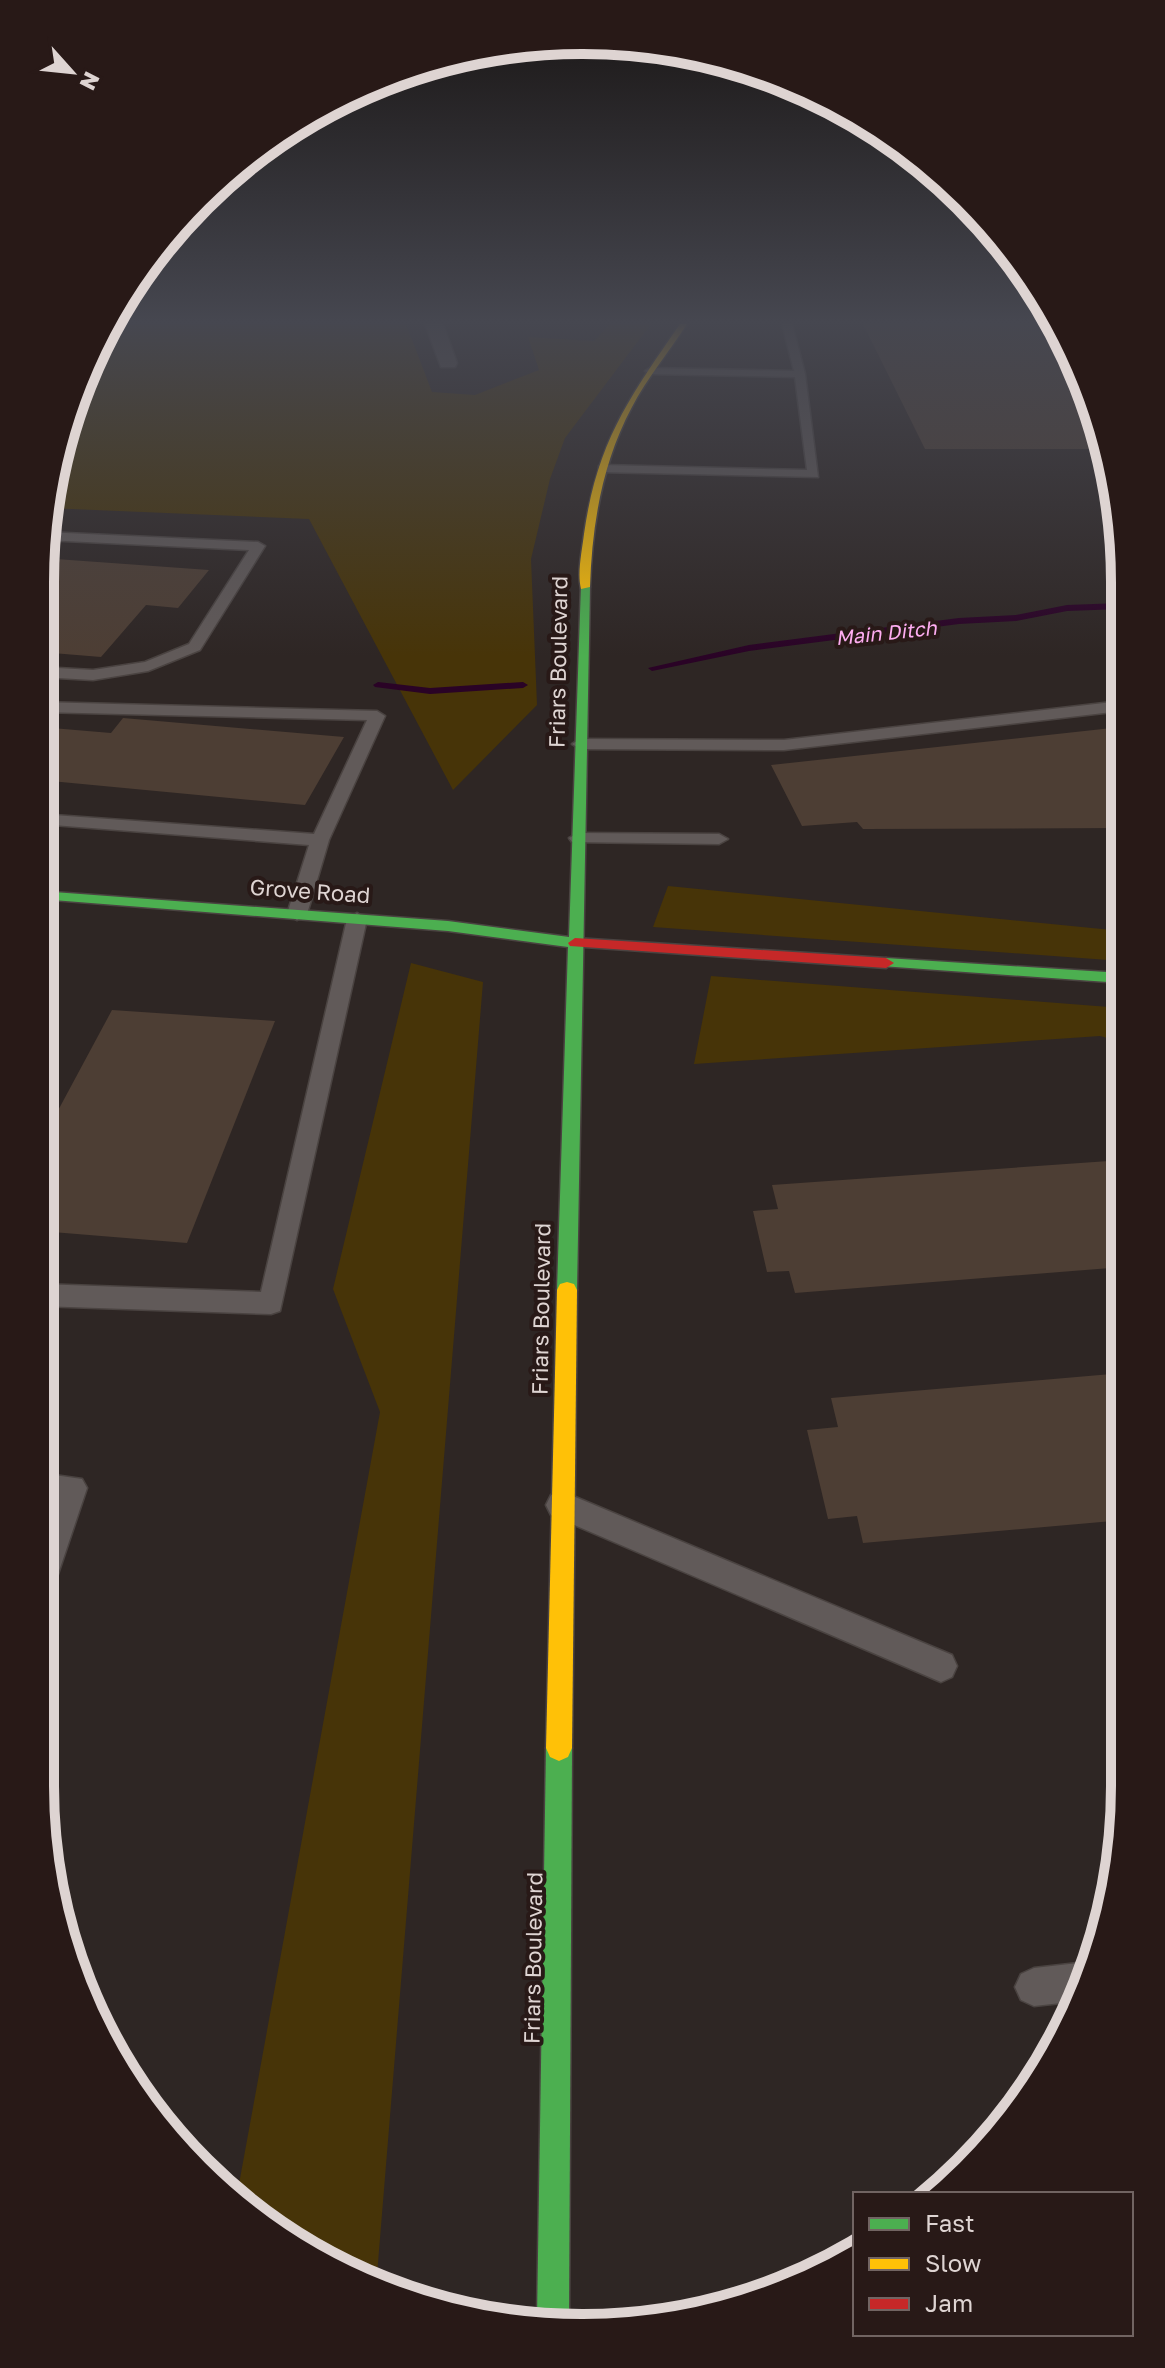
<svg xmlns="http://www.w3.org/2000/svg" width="1165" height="2368" viewBox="0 0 1165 2368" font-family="'Golos Text',sans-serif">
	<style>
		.green { fill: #473408 }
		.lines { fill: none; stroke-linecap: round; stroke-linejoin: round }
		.stream { fill: #2a0326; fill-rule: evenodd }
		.building { fill: #4d3e34 }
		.lane-casing { stroke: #4a4341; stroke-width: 3 }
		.street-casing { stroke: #4a4341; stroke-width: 3 }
		.fast-casing { stroke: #4a4341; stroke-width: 3 }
		.slow-casing { stroke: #4a4341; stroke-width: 3 }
		.jam-casing { stroke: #4a4341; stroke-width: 3 }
		.lane { fill: #615a59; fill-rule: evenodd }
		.street { fill: #615a59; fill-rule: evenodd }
		.fast { fill: #4caf50; fill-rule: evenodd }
		.slow { fill: #ffc107; fill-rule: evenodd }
		.jam { fill: #c62828; fill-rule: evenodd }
		.labels { text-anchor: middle; stroke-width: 8; stroke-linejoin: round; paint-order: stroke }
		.far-water-label { font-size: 20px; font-style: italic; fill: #feadf1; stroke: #281917 }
		.street-label { font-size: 22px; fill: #ded4d2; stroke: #281917 }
		.rim { fill: none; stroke: #ded4d2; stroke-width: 10 }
	</style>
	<rect width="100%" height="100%" fill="#2e2624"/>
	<g class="green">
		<path d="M108,324H406L432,392L475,395L539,370L528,337L594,341L610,324H651L565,438L550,479L531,559L537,705L453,790L309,519L47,508C54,443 78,381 108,324Z"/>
		<polygon points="668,886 1122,931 1122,961 653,927"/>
		<polygon points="411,963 483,982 376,2287 281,2237 237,2195 380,1412 333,1289"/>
		<polygon points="711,976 1122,1008 1122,1042 1100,1036 694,1064"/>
	</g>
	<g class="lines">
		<g class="stream">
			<polygon points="1121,603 1121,609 1067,611 1016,621 959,624 749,651 652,671 648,668 749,645 959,618 1016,615 1067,605"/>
			<polygon points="378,682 430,688 523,682 528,685 523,688 430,694 375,687 373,685"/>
		</g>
	</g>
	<g class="building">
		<polygon points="863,324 1055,324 1084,375 1104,449 925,449"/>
		<polygon points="42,558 209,570 178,608 146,605 101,657 40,652"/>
		<polygon points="123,718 344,737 305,805 40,780 40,727 111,733"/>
		<polygon points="1121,727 1121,828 863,829 857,822 802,826 771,765"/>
		<polygon points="112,1010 275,1021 187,1243 40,1231 40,1144"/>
		<polygon points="1123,1160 1123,1267 795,1293 789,1271 767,1272 753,1211 778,1209 772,1185"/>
		<polygon points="1123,1373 1124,1520 863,1543 857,1516 828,1519 807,1430 838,1427 831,1398"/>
	</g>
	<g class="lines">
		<defs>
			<g id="lane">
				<polygon points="782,324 792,324 805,374 818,477 599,472 599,466 603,465 807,470 795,377 650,374 645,371 650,368 794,371"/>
				<polygon points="45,532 258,542 265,546 200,650 148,671 93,680 40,677 40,667 93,670 145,662 189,644 249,550 45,540"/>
				<polygon points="1121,701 1121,711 784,750 580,749 572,744 580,739 784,740"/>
				<polygon points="40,702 377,711 385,716 329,840 307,914 297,920 287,914 309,845 40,824 40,814 314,834 367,720 40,712"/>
				<polygon points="578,833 719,834 728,839 719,844 572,842 569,838"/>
				<polygon points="357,913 367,919 280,1311 271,1314 40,1306 40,1284 261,1292 347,919"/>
				<polygon points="40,1473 82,1479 87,1488 55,1583 51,1593 40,1598 40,1539 53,1500 40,1499"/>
				<polygon points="561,1491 952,1655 957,1666 952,1677 941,1682 551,1515 546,1505 551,1495"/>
				<polygon points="1087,1962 1092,1965 1079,2001 1034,2006 1021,2000 1015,1987 1021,1974 1034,1968"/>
			</g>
			<polygon id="street" points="425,324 443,324 457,363 455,367 441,367"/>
			<g id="fast">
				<polygon points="581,585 590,587 577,1290 574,1296 567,1298 560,1296 557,1290 568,947 448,931 40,899 40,891 448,921 569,937"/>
				<polygon points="886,958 1122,973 1122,983 881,966 878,963"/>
				<polygon points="559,1735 568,1739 572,1748 569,2321 537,2319 546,1748 550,1739"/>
			</g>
			<g id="slow">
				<path d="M680,324H687C669,352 647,378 632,407C602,463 592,525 590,587L581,589C577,573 582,551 584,534C597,442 629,398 680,324Z"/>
				<polygon points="567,1282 574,1284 577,1290 572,1748 568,1757 559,1761 550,1757 546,1748 557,1290 560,1284"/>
			</g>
			<polygon id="jam" points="575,938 886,958 894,963 886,968 570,946 568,943"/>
		</defs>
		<use href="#lane" class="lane-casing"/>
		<use href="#street" class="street-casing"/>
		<use href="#fast" class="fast-casing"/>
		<use href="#slow" class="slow-casing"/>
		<use href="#jam" class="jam-casing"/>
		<use href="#lane" class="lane"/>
		<use href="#street" class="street"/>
		<use href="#fast" class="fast"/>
		<use href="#slow" class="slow"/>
		<use href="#jam" class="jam"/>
	</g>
	<linearGradient id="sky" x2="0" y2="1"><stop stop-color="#191514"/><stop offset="0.49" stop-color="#464750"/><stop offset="1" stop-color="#464750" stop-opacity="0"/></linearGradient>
	<rect width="1165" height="656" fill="url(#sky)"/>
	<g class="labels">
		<g class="far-water-label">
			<text transform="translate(886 633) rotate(-6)" y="7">Main Ditch</text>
		</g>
		<g class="street-label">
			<text transform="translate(558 662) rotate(-89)" y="8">Friars Boulevard</text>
			<text transform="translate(310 891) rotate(4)" y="8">Grove Road</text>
			<text transform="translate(541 1309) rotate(-89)" y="8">Friars Boulevard</text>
			<text transform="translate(533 1958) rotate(-89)" y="8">Friars Boulevard</text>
		</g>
	</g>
	<path d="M0 0H1165V2368H0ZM582 54H583A528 528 0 0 1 1111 582V1786A528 528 0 0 1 583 2314H582A528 528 0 0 1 54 1786V582A528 528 0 0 1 582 54Z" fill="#281917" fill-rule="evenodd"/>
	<path class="rim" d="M582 54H583A528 528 0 0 1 1111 582V1786A528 528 0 0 1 583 2314H582A528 528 0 0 1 54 1786V582A528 528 0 0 1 582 54Z"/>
	<rect x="853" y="2192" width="280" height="144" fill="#281917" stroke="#716462" stroke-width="2"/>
	<rect x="869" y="2218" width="40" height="12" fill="#4caf50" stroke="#716462" stroke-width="2"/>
	<text x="925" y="2232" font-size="24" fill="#ded4d2">Fast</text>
	<rect x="869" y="2258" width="40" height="12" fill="#ffc107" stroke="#716462" stroke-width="2"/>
	<text x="925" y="2272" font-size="24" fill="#ded4d2">Slow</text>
	<rect x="869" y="2298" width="40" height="12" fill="#c62828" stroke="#716462" stroke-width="2"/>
	<text x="925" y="2312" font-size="24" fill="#ded4d2">Jam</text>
	<g transform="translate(72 72) rotate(117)" stroke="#281917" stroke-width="6" paint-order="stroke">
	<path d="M0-6L14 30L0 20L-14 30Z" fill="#ded4d2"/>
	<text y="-12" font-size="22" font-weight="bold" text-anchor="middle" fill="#ded4d2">N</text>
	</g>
</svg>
